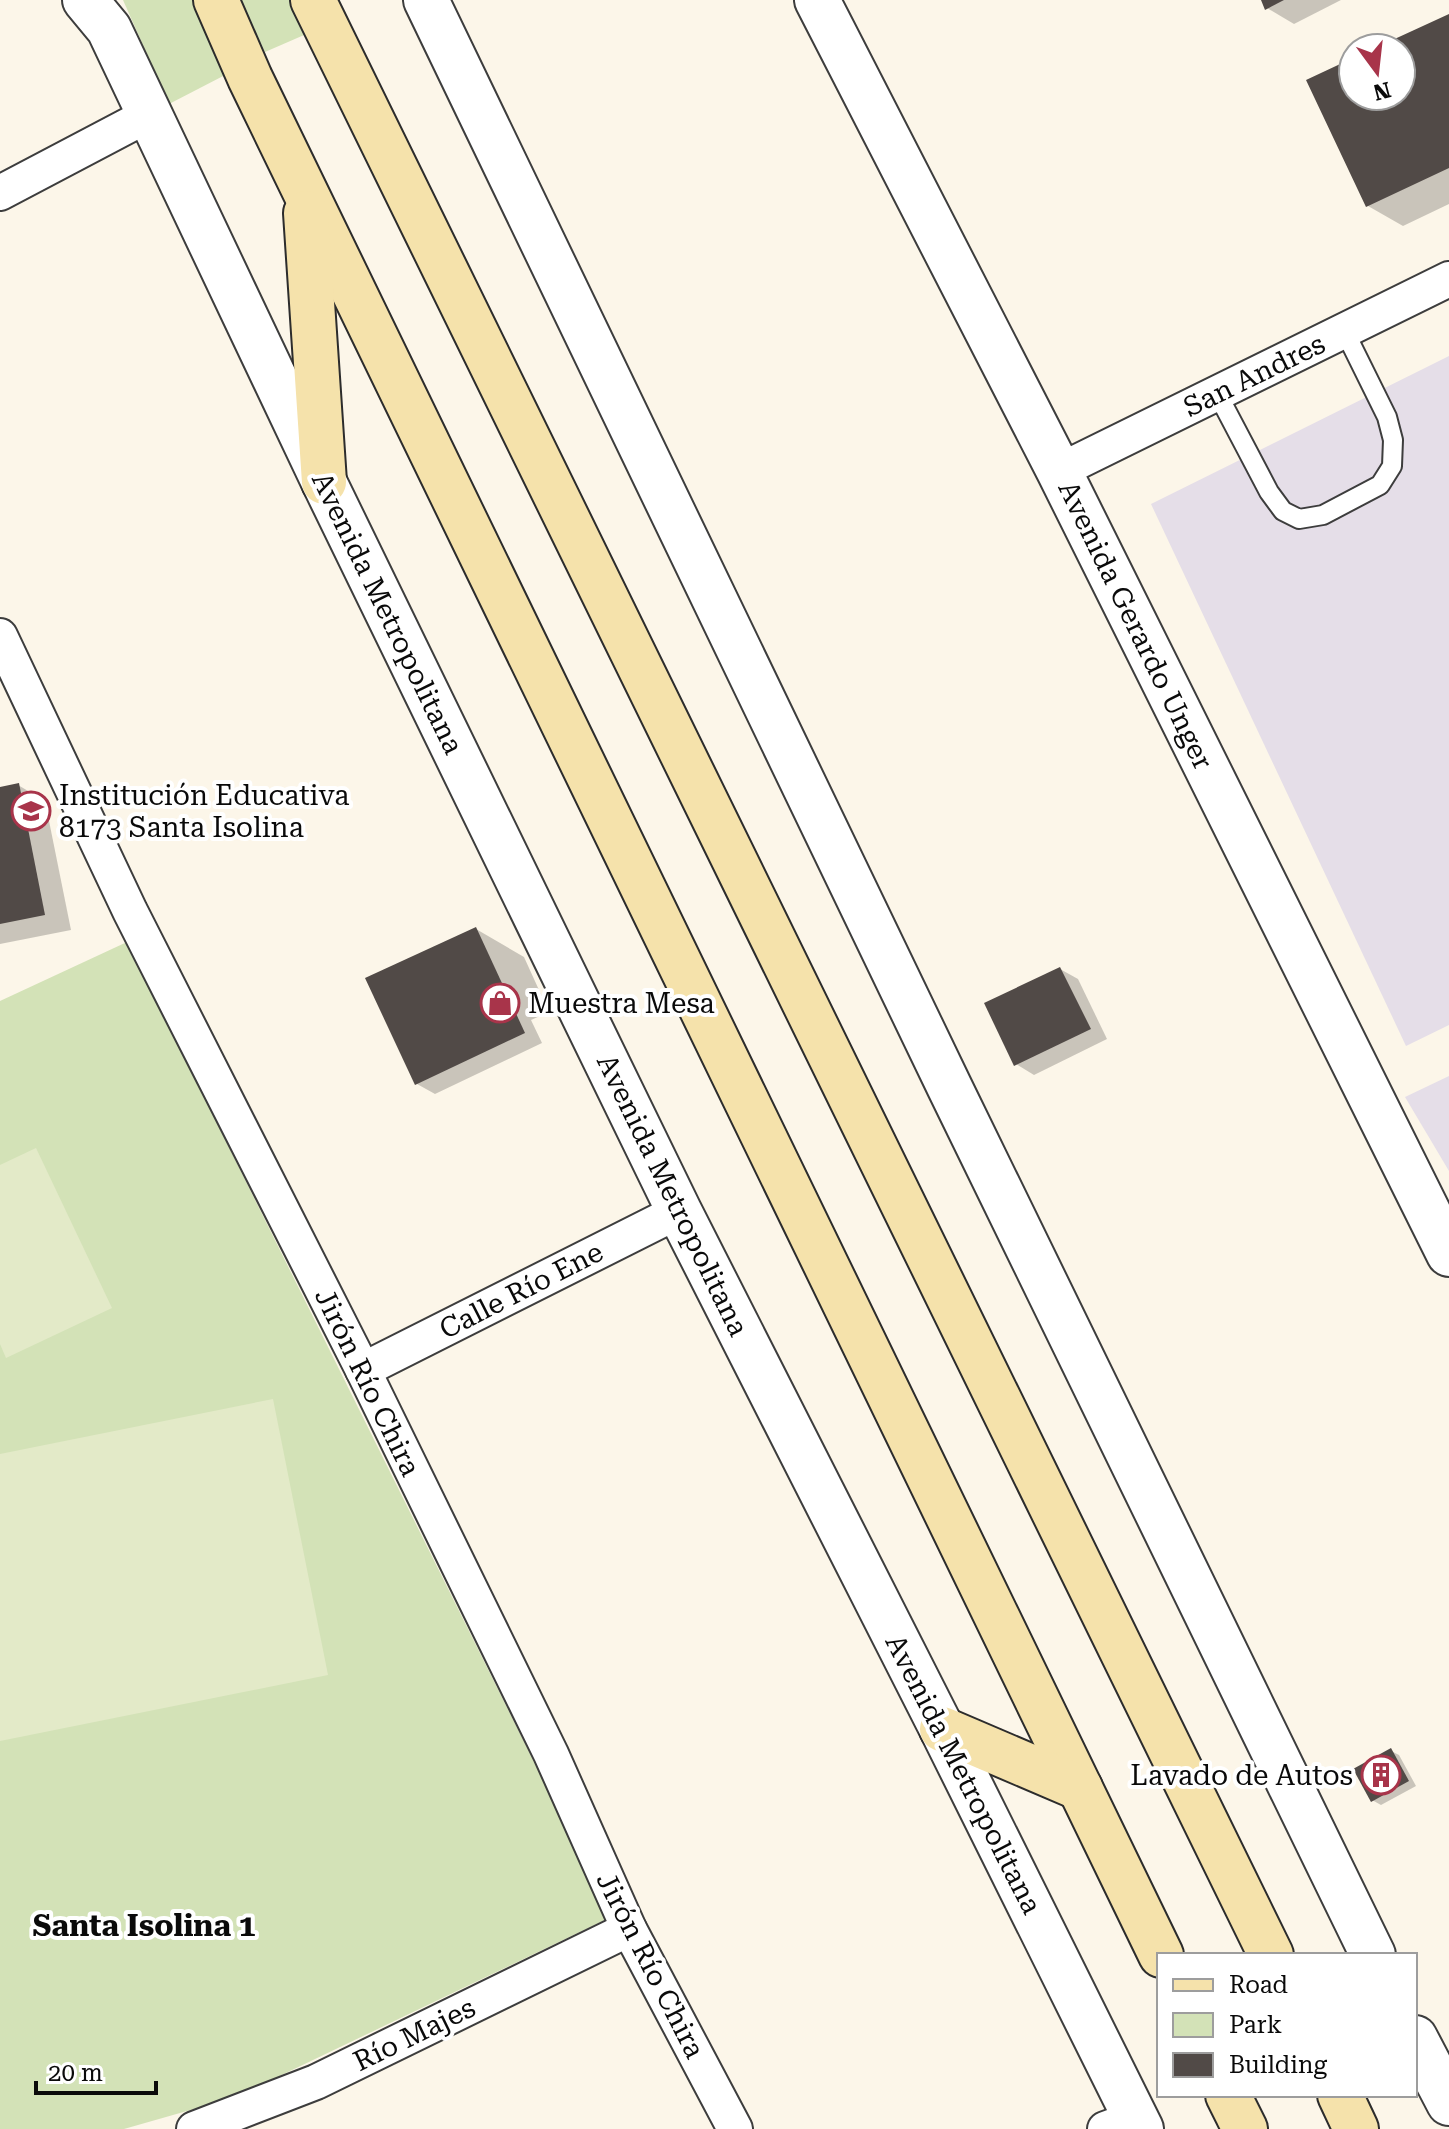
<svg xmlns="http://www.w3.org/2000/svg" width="1449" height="2129" viewBox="0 0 1449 2129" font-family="'Roboto Serif',serif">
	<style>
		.industrial { fill: #e5dee8 }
		.green { fill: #d3e2b7 }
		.pitch { fill: #e3eac8 }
		.shadow { fill: #0003 }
		.building { fill: #514a47 }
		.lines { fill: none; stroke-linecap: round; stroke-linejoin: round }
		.service-casing { stroke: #3d3d3d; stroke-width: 22 }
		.minor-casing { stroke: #3d3d3d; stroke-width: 38 }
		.tertiary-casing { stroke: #3d3d3d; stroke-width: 48 }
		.secondary-casing { stroke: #2c2c2c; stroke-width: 48 }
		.service { stroke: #fff; stroke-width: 18 }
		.minor { stroke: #fff; stroke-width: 34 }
		.tertiary { stroke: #fff; stroke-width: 44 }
		.secondary { stroke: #f5e2ab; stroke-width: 44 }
		.labels { text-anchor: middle; stroke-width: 8; stroke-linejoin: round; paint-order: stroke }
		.street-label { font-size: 28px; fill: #0a0a0a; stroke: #fff }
		.poi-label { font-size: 28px; fill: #0a0a0a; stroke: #fff; text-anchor: start }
		.neighbourhood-label { font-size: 30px; font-weight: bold; fill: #0a0a0a; stroke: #fff }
	</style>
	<rect width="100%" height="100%" fill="#fcf6e9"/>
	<g class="industrial">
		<polygon points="1449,356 1449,1025 1406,1046 1151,504"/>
		<polygon points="1449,1076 1449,1171 1405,1097"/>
	</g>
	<g class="green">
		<polygon points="123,0 198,0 229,73 169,104"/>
		<polygon points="240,0 295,0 311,32 265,52"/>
		<polygon points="127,942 611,1917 236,2097 124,2129 0,2129 0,1001"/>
	</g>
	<g class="pitch">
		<polygon points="36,1148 112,1308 6,1358 0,1344 0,1165"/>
		<polygon points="273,1399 328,1675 0,1741 0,1454"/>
	</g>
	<g class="shadow">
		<polygon points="1263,0 1341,0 1294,24 1267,8"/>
		<polygon points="1449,16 1449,204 1403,226 1368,206 1309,81 1353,60 1353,96 1401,96 1401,48 1380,48"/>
		<polygon points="18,785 45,801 71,930 0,944 0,789"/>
		<polygon points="476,929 524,957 549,1012 531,1020 542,1043 435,1094 417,1084"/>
		<polygon points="1060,969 1078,979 1107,1039 1034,1075 1016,1064"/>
		<polygon points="1391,1751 1399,1755 1416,1786 1381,1805 1372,1800"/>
	</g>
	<g class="building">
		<polygon points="1261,0 1284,0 1265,10"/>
		<polygon points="1449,14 1449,168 1366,207 1306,80 1353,58 1353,96 1401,96 1401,48 1375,48"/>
		<polygon points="19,783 45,915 0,924 0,787"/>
		<polygon points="476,927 525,1033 415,1085 365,978"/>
		<polygon points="1060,967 1091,1029 1014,1066 984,1003"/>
		<polygon points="1391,1748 1409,1781 1371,1802 1353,1769"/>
	</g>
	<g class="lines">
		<defs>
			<polyline id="service" points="1217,393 1269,492 1283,511 1299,519 1323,515 1380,485 1392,466 1393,440 1387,417 1344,330"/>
			<g id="minor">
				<polyline points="0,193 150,114"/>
				<polyline points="1059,471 1449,279"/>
				<polyline points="0,636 130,911 363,1370 551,1754 629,1929 735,2129"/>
				<polyline points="363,1370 679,1211"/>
				<polyline points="194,2129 316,2082 629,1929"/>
				<polyline points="1105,2129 1135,2118"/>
			</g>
			<g id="tertiary">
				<polyline points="85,0 109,29 324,482 679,1211 942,1729 1141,2129"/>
				<polyline points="426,0 950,1088 1373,1955"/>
				<polyline points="817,0 1059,471 1449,1254"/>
				<polyline points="1415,2038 1449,2103"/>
			</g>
			<g id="secondary">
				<polyline points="216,0 250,78 1161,1955"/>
				<polyline points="313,0 1271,1955"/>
				<polyline points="306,213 324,482"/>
				<polyline points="942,1729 1080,1788"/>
				<polyline points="1228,2095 1245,2129"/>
				<polyline points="1340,2095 1356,2129"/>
			</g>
		</defs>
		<use href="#service" class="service-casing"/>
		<use href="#minor" class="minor-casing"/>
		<use href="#tertiary" class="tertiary-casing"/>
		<use href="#secondary" class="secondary-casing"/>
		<use href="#service" class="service"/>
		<use href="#minor" class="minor"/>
		<use href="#tertiary" class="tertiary"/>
		<use href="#secondary" class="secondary"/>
	</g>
	<defs>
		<symbol id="school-ring" viewBox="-11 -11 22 22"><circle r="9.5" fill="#fff" stroke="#a8344a" stroke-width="1.5"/><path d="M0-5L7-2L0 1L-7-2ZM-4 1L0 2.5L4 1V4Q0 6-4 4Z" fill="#a8344a"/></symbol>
		<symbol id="shop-ring" viewBox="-11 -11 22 22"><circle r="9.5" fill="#fff" stroke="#a8344a" stroke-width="1.5"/><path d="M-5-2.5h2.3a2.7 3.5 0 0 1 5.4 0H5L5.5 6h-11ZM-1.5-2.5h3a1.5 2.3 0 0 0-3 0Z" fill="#a8344a"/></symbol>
		<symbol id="building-ring" viewBox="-11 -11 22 22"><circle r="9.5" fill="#fff" stroke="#a8344a" stroke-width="1.5"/><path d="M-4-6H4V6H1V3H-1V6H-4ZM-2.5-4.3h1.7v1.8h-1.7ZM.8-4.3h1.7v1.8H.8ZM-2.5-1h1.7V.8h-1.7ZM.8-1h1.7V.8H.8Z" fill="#a8344a"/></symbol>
	</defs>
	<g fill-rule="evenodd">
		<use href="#school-ring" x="9" y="789" width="44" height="44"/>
		<use href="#shop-ring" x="478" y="981" width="44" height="44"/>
		<use href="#building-ring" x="1359" y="1753" width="44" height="44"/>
	</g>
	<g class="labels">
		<g class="street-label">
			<text transform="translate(1254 375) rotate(-26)" y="10">San Andres</text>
			<text transform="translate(388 613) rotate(64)" y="10">Avenida Metropolitana</text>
			<text transform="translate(1136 625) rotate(64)" y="10">Avenida Gerardo Unger</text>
			<text transform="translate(673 1195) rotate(64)" y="10">Avenida Metropolitana</text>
			<text transform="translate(521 1290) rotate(-27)" y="10">Calle Río Ene</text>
			<text transform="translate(368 1382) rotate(64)" y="10">Jirón Río Chira</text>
			<text transform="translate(964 1774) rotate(63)" y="10">Avenida Metropolitana</text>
			<text transform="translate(651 1965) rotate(63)" y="10">Jirón Río Chira</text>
			<text transform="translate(414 2034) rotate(-26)" y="10">Río Majes</text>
		</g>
		<g class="poi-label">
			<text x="59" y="805">Institución Educativa<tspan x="59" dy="32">8173 Santa Isolina</tspan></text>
			<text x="528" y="1013">Muestra Mesa</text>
			<text x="1353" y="1785" text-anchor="end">Lavado de Autos</text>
		</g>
		<g class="neighbourhood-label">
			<text x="144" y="1936">Santa Isolina 1</text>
		</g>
	</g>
	<rect x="1157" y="1953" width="260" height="144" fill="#ffffff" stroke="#9d9d9d" stroke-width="2"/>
	<rect x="1173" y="1979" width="40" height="12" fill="#f5e2ab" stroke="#9d9d9d" stroke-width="2"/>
	<text x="1229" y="1993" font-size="24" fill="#0a0a0a">Road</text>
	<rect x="1173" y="2013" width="40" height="24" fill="#d3e2b7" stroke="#9d9d9d" stroke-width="2"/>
	<text x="1229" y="2033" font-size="24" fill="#0a0a0a">Park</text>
	<rect x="1173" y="2053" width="40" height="24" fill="#514a47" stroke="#9d9d9d" stroke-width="2"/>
	<text x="1229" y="2073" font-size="24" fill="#0a0a0a">Building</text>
	<g transform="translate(1377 72) rotate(165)"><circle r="38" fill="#ffffff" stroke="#9d9d9d" stroke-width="2"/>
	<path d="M0-6L14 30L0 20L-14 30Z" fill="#a8344a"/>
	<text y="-12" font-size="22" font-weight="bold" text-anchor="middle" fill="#0a0a0a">N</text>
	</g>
	<path d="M36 2081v12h120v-12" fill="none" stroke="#0a0a0a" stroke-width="4"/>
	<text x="48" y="2081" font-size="24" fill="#0a0a0a" stroke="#ffffff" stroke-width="6" paint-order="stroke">20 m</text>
</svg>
